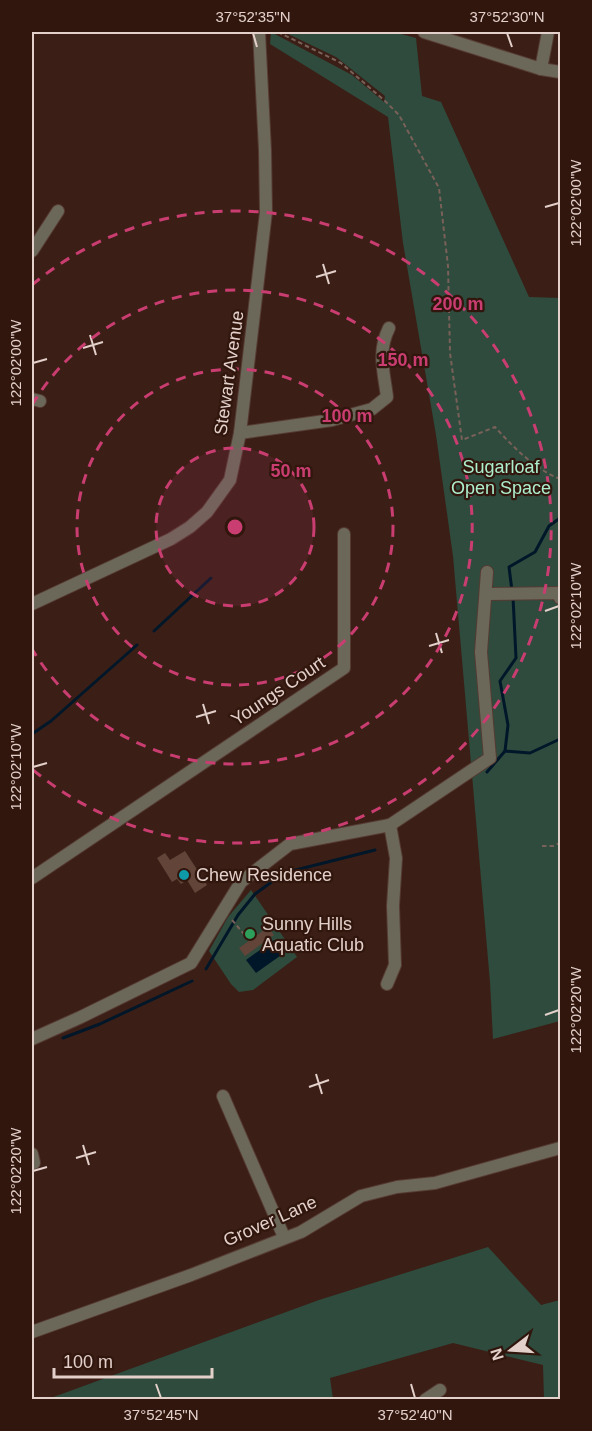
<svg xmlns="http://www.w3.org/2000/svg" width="592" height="1431" viewBox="0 0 592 1431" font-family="Arial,sans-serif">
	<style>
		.green { fill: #2e4b3d }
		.water { fill: #001729 }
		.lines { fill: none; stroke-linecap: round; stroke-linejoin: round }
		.stream { stroke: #001729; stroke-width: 3 }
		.building { fill: #624439 }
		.minor-casing { stroke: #563b33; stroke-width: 14 }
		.path { stroke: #796159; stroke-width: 2; stroke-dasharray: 4.5 3; stroke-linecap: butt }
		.minor { stroke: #6b685a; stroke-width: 12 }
		.ticks { fill: none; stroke: #e3d0ca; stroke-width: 2 }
		.ring { fill: none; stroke: #c93d71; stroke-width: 3; stroke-dasharray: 10 8 }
		.culture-dot { fill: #0f9aa8; stroke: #30160d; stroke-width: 2 }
		.leisure-dot { fill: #2e9e5b; stroke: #30160d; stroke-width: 2 }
		.labels { text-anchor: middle; stroke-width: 4.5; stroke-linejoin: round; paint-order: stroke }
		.street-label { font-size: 18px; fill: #e3d0ca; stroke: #30160d }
		.park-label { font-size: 18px; fill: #adeecd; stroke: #30160d }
		.poi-label { font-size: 18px; fill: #e3d0ca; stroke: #30160d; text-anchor: start }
		.centre { fill: #c93d71; stroke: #30160d; stroke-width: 3 }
		.ring-label { font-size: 18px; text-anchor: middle; font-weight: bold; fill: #c93d71; stroke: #30160d; stroke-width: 4.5; stroke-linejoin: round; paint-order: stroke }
		.neatline { fill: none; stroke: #e3d0ca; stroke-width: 2 }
		.ticks-label { font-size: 15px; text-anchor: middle; fill: #e3d0ca }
	</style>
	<rect width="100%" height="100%" fill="#3b1f16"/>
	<g class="green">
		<polygon points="271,32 352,75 384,102 385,96 336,57 284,32 394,32 416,38 422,96 441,102 529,297 560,298 560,1021 493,1039 490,982 453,556 436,435 403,243 388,117 270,44"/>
		<polygon points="251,890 297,957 253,990 239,992 231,984 209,951 228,917"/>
		<polygon points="488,1247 541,1305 560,1300 560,1399 544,1399 543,1365 453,1343 330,1378 333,1399 48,1399 319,1300"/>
	</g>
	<polygon class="water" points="274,940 284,953 256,973 246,960"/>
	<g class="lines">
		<g class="stream">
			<polyline points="512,591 509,567 535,552 549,526 560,518"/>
			<polyline points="154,631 211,578"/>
			<polyline points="32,734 51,721 137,645"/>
			<polyline points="505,751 508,725 500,681 516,658 513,597"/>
			<polyline points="487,772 505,751 530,753 560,739"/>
			<polyline points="206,969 238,915 255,894 284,873 375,850"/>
			<polyline points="63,1038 100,1024 192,981"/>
		</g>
	</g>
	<g class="building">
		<polygon points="185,851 207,885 195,893 187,880 181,884 177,879 172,882 157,858 165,853 170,860"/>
		<polygon points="268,927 274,935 245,956 239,948"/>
	</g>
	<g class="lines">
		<defs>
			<g id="minor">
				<polyline points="424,32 541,69 560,72"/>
				<polyline points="541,69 548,32"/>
				<polyline points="32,251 58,211"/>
				<polyline points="32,399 40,401"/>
				<path d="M240,433L332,420L372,409L387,397C384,372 377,352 389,328"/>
				<polyline points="486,594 558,593 560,598"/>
				<polyline points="32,604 171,539 190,527 207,512 230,480 240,433 266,212 265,150 259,32"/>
				<polyline points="32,878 344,668 344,534"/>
				<polyline points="387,984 395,965 393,906 396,858 390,825"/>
				<polyline points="32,1039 81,1017 191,963 241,882 290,844 390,825 490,758 481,652 487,572"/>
				<polyline points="223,1096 284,1237"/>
				<polyline points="32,1154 34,1163"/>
				<polyline points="32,1332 191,1275 301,1232 361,1196 397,1187 435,1183 560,1148"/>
				<polyline points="425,1400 440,1390"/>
			</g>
		</defs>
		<use href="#minor" class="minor-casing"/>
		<g class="path">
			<path d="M278,32L341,63L385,101L399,115L439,188L448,266L450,353L462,440L495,427C514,448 535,469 560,479"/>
			<polyline points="542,846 553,846 560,843"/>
			<polyline points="232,920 249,940"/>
		</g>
		<use href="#minor" class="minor"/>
	</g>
	<path class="ticks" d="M253,33L257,47M507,33L512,47M545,207L559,203M323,264L329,284M316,277L336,271M90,335L96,355M83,348L103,342M33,363L47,359M545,611L559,606M436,633L442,653M429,646L449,640M203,704L209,724M196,717L216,711M33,767L47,763M545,1015L559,1010M316,1074L322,1094M309,1087L329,1080M83,1145L89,1165M76,1158L96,1152M33,1171L47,1167M156,1384L161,1398M411,1384L415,1398"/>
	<circle cx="235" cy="527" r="79" fill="#c93d71" fill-opacity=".12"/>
	<g class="ring">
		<circle cx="235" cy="527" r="79"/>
		<circle cx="235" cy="527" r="158"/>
		<path d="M32 405A237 237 0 1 1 32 649"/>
		<path d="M32 285A316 316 0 1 1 32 769"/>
	</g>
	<circle class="culture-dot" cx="184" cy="875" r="6"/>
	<circle class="leisure-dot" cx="250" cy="934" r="6"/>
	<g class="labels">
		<g class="street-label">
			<text transform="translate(229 373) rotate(-82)" y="6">Stewart Avenue</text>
			<text transform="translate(278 691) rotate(-34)" y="6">Youngs Court</text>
			<text transform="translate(270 1221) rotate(-24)" y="6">Grover Lane</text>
		</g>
		<g class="park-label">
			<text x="501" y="473">Sugarloaf<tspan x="501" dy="21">Open Space</tspan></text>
		</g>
		<g class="poi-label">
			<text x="196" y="881">Chew Residence</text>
			<text x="262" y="930">Sunny Hills<tspan x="262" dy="21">Aquatic Club</tspan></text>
		</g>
	</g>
	<circle cx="235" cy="527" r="9" class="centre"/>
	<g class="ring-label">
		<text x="458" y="310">200 m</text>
		<text x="403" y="366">150 m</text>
		<text x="347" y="422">100 m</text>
		<text x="291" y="477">50 m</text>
	</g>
	<rect width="592" height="1431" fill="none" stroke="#30160d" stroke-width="66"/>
	<g transform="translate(511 1350) rotate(253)" stroke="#30160d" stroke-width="4.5" paint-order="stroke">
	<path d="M0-4.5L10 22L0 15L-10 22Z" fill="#e3d0ca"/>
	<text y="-9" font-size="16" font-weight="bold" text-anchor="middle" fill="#e3d0ca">N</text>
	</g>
	<path d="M54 1368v9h158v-9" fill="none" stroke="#e3d0ca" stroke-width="3"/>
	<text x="63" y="1368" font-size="18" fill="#e3d0ca" stroke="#30160d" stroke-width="4.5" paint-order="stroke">100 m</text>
	<rect x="33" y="33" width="526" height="1365" class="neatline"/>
	<g class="ticks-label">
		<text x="253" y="22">37°52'35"N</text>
		<text x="507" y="22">37°52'30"N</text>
		<text transform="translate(576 203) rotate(-90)" y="5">122°02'00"W</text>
		<text transform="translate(16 363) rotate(-90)" y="5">122°02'00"W</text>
		<text transform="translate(576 606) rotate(-90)" y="5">122°02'10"W</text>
		<text transform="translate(16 767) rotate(-90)" y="5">122°02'10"W</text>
		<text transform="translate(576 1010) rotate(-90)" y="5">122°02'20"W</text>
		<text transform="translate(16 1171) rotate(-90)" y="5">122°02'20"W</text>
		<text x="161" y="1420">37°52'45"N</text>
		<text x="415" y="1420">37°52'40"N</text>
	</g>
</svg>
